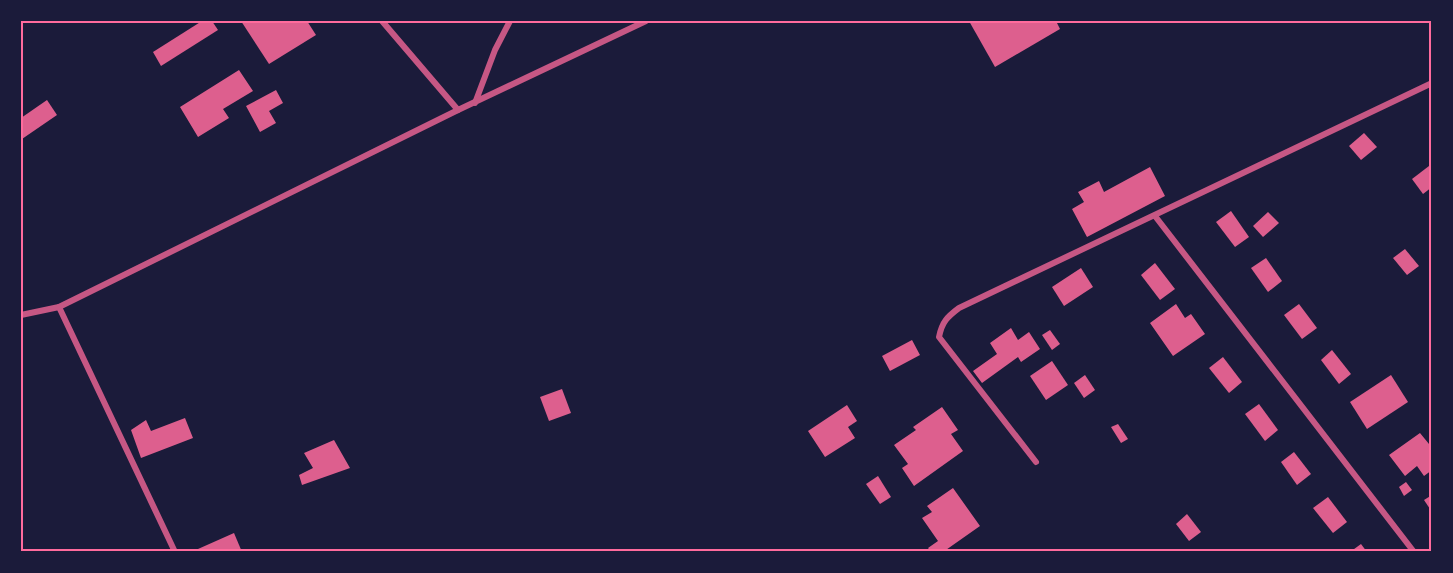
<svg xmlns="http://www.w3.org/2000/svg" width="1453" height="573" viewBox="0 0 1453 573" font-family="Roboto,sans-serif">
	<style>
		.building { fill: #dd5f8e }
		.lines { fill: none; stroke-linecap: round; stroke-linejoin: round }
		.minor { stroke: #c65784; stroke-width: 6 }
		.neatline { fill: none; stroke: #ff6b9d; stroke-width: 2 }
	</style>
	<rect width="100%" height="100%" fill="#1b1b3a"/>
	<g class="building">
		<polygon points="202,21 212,21 218,30 161,66 153,52"/>
		<polygon points="241,21 307,21 316,35 269,64"/>
		<polygon points="969,21 1056,21 1060,29 995,67"/>
		<polygon points="239,70 253,91 223,109 229,118 198,137 180,107"/>
		<polygon points="276,90 283,103 269,111 276,123 260,132 246,106"/>
		<polygon points="47,100 57,115 22,139 21,118"/>
		<polygon points="1364,133 1377,147 1361,160 1349,146"/>
		<polygon points="1429,166 1432,170 1432,187 1423,194 1412,179"/>
		<polygon points="1150,167 1165,196 1087,237 1072,209 1084,202 1078,192 1099,181 1104,192"/>
		<polygon points="1231,211 1249,237 1235,247 1216,222"/>
		<polygon points="1268,212 1279,223 1263,237 1253,226"/>
		<polygon points="1405,249 1419,266 1407,275 1393,258"/>
		<polygon points="1266,258 1282,281 1268,292 1251,268"/>
		<polygon points="1155,263 1175,289 1160,300 1141,275"/>
		<polygon points="1081,268 1093,287 1064,306 1052,287"/>
		<polygon points="1176,304 1185,318 1191,314 1205,334 1173,356 1150,323"/>
		<polygon points="1299,304 1317,328 1302,339 1284,315"/>
		<polygon points="1011,328 1018,340 1029,332 1040,349 1021,362 1018,357 982,383 973,371 997,354 990,343"/>
		<polygon points="1050,330 1060,344 1052,350 1042,335"/>
		<polygon points="912,340 920,355 890,371 882,356"/>
		<polygon points="1332,350 1351,374 1339,384 1321,360"/>
		<polygon points="1223,357 1242,382 1229,393 1209,368"/>
		<polygon points="1052,361 1068,385 1046,400 1030,376"/>
		<polygon points="1085,375 1095,390 1084,398 1074,383"/>
		<polygon points="1391,375 1408,402 1367,429 1350,402"/>
		<polygon points="562,389 571,413 549,421 540,397"/>
		<polygon points="1259,404 1278,430 1265,441 1245,414"/>
		<polygon points="847,405 857,421 848,427 855,438 825,457 808,431"/>
		<polygon points="942,407 958,430 951,434 963,451 914,486 902,468 908,464 894,445 916,430 913,427"/>
		<polygon points="185,418 193,438 141,458 131,430 146,420 151,431"/>
		<polygon points="1118,424 1128,439 1121,443 1111,427"/>
		<polygon points="1420,433 1429,444 1432,442 1432,470 1424,476 1417,466 1405,476 1389,455"/>
		<polygon points="334,440 350,468 302,485 299,475 313,468 304,453"/>
		<polygon points="1294,452 1311,474 1297,485 1281,462"/>
		<polygon points="878,476 891,497 880,504 866,484"/>
		<polygon points="1406,482 1412,490 1404,496 1399,487"/>
		<polygon points="953,488 980,526 943,552 931,552 928,548 938,541 922,518 932,512 927,506"/>
		<polygon points="1432,495 1432,512 1424,500"/>
		<polygon points="1328,497 1347,522 1333,533 1313,508"/>
		<polygon points="1187,514 1201,532 1189,541 1176,524"/>
		<polygon points="234,533 242,552 199,552 198,549"/>
		<polygon points="1361,544 1367,552 1350,552"/>
	</g>
	<g class="lines">
		<g class="minor">
			<polyline points="382,21 458,110"/>
			<polyline points="475,103 495,50 510,21"/>
			<polyline points="1155,216 1414,552"/>
			<polyline points="59,307 175,552"/>
			<polyline points="21,315 59,307 458,110 646,21"/>
			<path d="M1036,462L939,337C942,322 947,317 959,308L1432,83"/>
		</g>
	</g>
	<rect width="1453" height="573" fill="none" stroke="#1b1b3a" stroke-width="45"/>
	<rect x="22" y="22" width="1408" height="528" class="neatline"/>
</svg>
